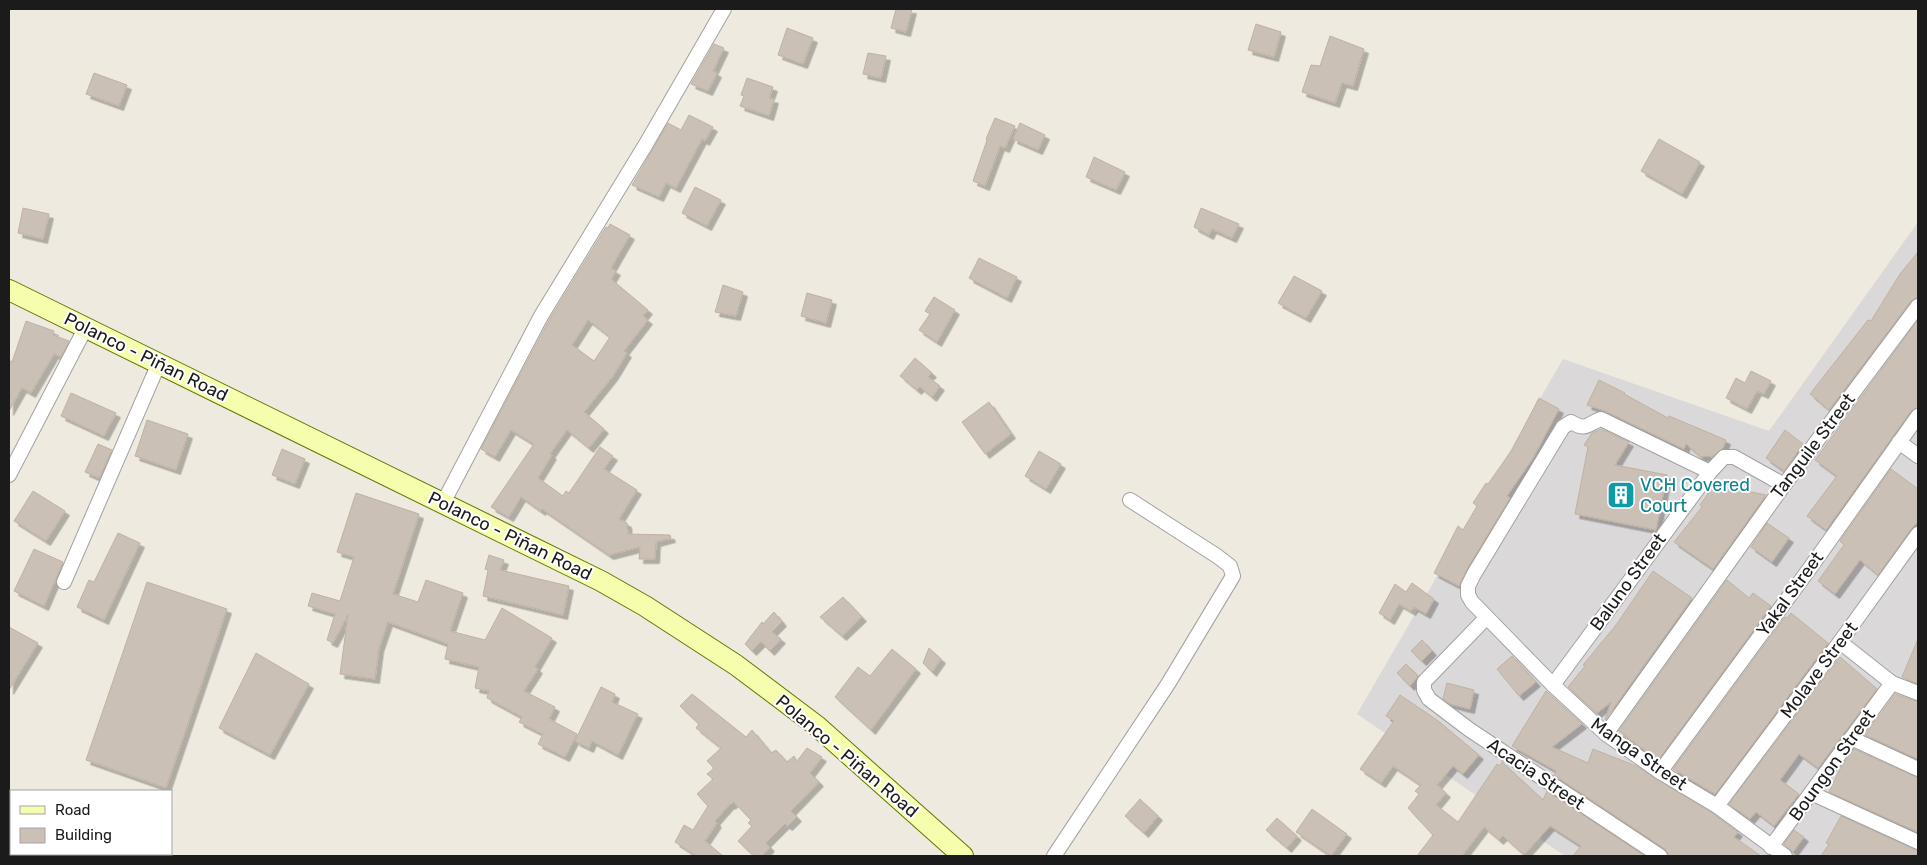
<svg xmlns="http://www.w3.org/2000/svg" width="1927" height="865" viewBox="0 0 1927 865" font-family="Rubik,sans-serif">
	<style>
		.residential { fill: #dad8d8 }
		.building { fill: #cac0b6; stroke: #c1b1a1; fill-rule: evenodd; filter: url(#shadow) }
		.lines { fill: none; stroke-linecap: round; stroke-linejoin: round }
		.street-casing { stroke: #a2a2a2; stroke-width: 16 }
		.secondary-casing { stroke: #637500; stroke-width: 22 }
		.street { stroke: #fff; stroke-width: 14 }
		.secondary { stroke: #f6feae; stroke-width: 20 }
		.labels { text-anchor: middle; stroke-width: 4; stroke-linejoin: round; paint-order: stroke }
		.street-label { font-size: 18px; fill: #1b1b1b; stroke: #fff }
		.culture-label { font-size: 18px; fill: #0d838f; stroke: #fff; text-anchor: start }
	</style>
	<defs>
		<filter id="shadow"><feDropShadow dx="4.5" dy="4.5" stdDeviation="0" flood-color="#0004"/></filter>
	</defs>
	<rect width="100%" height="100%" fill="#eeeae0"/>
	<polygon class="residential" points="1918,222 1918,856 1565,856 1357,714 1563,359 1769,431"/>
	<g class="building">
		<polygon points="896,9 912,9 906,32 891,28"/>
		<polygon points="1256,24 1281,32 1274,57 1248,50"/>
		<polygon points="787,28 813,38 803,64 778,55"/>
		<polygon points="1330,36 1364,49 1353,86 1342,83 1335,103 1302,92 1311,65 1320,66"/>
		<polygon points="714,44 724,48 713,71 717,73 708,91 691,84"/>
		<polygon points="868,53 886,56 881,78 863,74"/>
		<polygon points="94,73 127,85 119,106 86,94"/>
		<polygon points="747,78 773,87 769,98 774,99 769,116 740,106 744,96 741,95"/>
		<polygon points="689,115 713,127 705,141 702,139 676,188 666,183 659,197 632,185 668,123 681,130"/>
		<polygon points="995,118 1015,126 1005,148 1000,146 985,186 973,181 987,140 986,139"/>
		<polygon points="1020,123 1045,135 1038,150 1013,139"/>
		<polygon points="1659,139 1700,162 1682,194 1641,171"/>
		<polygon points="1094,157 1125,172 1116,190 1086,177"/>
		<polygon points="695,187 721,200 707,226 682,213"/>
		<polygon points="23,208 49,214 43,239 18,233"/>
		<polygon points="1201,208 1239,224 1232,238 1212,229 1209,235 1194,227"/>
		<path d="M610,224L630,235L611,268L616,271L611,279L648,310L643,316L648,320L624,351L627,353L613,376L584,412L604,429L589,448L567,430L550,454L552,455L538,478L563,496L566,491L569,493L600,447L613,456L604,469L637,490L619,519L627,523L628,534L670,535L671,538L656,542L655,559H639L640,547L609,555L542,509L541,511L521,497L509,517L491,507L534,444L511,430L495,457L481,449L549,320L606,227L608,228ZM588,320L610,337L594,361L572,345Z"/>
		<polygon points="1918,252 1918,297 1911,301 1829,410 1810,394 1868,320 1871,321 1900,274"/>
		<polygon points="979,258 1017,277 1007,298 969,278"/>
		<polygon points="1294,276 1322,291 1306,318 1278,303"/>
		<polygon points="723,285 743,292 736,316 715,312"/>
		<polygon points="807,293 832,300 826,323 801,316"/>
		<polygon points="934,297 955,310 937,342 919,330 930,314 925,311"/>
		<polygon points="1918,320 1918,407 1911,411 1826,530 1807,516 1837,476 1815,460"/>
		<polygon points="26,321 54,331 53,335 69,341 61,357 54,354 31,393 22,388 9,411 9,360 12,362"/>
		<polygon points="915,358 932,373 928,377 940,386 932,397 920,387 917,390 900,376"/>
		<polygon points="1751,371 1771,381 1764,394 1757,391 1747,409 1726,398 1736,378 1745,383"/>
		<polygon points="1599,380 1625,393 1624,394 1668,418 1669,416 1726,440 1723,448 1712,457 1707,456 1701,457 1686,444 1684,449 1605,411 1587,405"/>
		<polygon points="71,393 116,413 104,436 61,416"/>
		<polygon points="1539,398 1559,409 1533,458 1507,496 1510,498 1467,569 1459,586 1434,573 1458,526 1463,530 1477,506 1473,503 1486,483 1488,484 1512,450"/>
		<polygon points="989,402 1011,434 985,454 962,422"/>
		<polygon points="147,420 188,434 176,470 135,456"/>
		<polygon points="1601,429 1629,442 1615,465 1667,475 1656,530 1575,514 1588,447 1584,445 1592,433"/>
		<polygon points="1785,430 1803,444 1784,471 1766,458"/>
		<polygon points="98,444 112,450 99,478 85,472"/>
		<polygon points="282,449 305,459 295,484 272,475"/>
		<polygon points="1039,451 1061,464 1046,489 1025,476"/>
		<polygon points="1891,469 1918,489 1918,522 1911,529 1878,575 1860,560 1835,594 1818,581 1844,545 1840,541"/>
		<polygon points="1718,485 1766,495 1713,569 1674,542 1702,507 1700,505 1712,488 1714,490"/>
		<polygon points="33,491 65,511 46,541 14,521"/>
		<polygon points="356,493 419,514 393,594 418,602 426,580 463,593 450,631 485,640 502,608 552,638 535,667 538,669 524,691 555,707 549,719 577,734 565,757 538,744 543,734 519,722 522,717 487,698 489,691 475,688 479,667 445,659 448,644 388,622 379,648 375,679 340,674 348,615 333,643 327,640 335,614 308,606 312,593 340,601 354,557 337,552"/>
		<polygon points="1767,523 1789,538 1772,562 1751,547"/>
		<polygon points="118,533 140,543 104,620 77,607 89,580 94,582"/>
		<polygon points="34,549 63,562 44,606 14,591"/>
		<polygon points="489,555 504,560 500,570 569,586 563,615 483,596 488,570 485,569"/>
		<polygon points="1653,571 1692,598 1605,720 1611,702 1597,713 1568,687 1585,666 1583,665 1616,625"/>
		<polygon points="1727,580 1749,598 1753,593 1771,606 1658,760 1619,731"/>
		<polygon points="147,582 227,609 166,788 86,760"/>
		<polygon points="1412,583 1434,599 1426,614 1414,607 1411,611 1399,604 1390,620 1379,613 1395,584 1406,592"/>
		<polygon points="843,597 862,617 842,636 820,617"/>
		<polygon points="774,612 782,622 772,632 781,639 770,651 761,642 752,651 745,644 762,622 763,624"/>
		<polygon points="1791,613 1828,643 1715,794 1673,769 1785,617 1787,618"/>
		<polygon points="9,627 38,643 9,690"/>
		<polygon points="1918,639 1918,684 1902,677"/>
		<polygon points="1422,640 1432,651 1422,661 1411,651"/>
		<polygon points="929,648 941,659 932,672 923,663"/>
		<polygon points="892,649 916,669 871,730 835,697 858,667 870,676"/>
		<polygon points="256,653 309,684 270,755 219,728"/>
		<polygon points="1512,656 1536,682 1519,696 1497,669"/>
		<polygon points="1840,657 1877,689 1818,768 1799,754 1780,780 1799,794 1774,826 1756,812 1750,819 1729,804"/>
		<polygon points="1406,664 1418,676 1410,686 1397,673"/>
		<polygon points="1447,683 1474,690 1470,709 1450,704 1443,699"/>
		<polygon points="601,687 615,694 612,702 638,714 618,755 592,741 589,748 575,741"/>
		<polygon points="1546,691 1582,724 1552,747 1588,763 1593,749 1636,766 1712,813 1738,832 1734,837 1761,856 1669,856 1665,849 1554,775 1556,771 1512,746"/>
		<polygon points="692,694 746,737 752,730 771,753 776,750 787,762 794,756 797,761 807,748 822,757 810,773 819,782 791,811 797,817 788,826 785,824 766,843 770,847 762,856 754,856 738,841 752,826 748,823 751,820 734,802 731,805 730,804 715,821 717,823 705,841 723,856 697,856 675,842 684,825 693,830 708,806 697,794 713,779 707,774 714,768 707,761 721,748 696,728 699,724 680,706"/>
		<polygon points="1895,694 1918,702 1918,759 1865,735"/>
		<polygon points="1400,695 1437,720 1479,755 1463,774 1453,766 1437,785 1446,793 1436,805 1458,822 1497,764 1500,766 1502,762 1543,800 1547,791 1645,856 1573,856 1581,846 1550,826 1524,855 1503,836 1499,840 1484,827 1462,856 1417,856 1433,835 1408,808 1419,794 1415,791 1421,785 1393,766 1381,783 1360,769 1394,721 1386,716"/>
		<polygon points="1854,749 1918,778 1918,832 1829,792 1841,767"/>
		<polygon points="1140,799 1158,816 1144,833 1125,816"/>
		<polygon points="1312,809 1347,834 1331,856 1296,832"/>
		<polygon points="1841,816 1918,851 1918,856 1821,856 1829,844 1826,843"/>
		<polygon points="1277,818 1297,836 1287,848 1266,830"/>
		<polygon points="1794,830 1804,837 1793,852 1784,844"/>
	</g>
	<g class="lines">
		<defs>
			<g id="street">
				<polyline points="1899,442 1918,456"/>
				<path d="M1710,472L1601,419C1588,423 1587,432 1571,422L1563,427L1474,574L1468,586V595L1472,602L1553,685L1606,734L1660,772L1717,806L1785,856"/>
				<polyline points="9,475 86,327"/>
				<polyline points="443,503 541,316 646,144 724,9"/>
				<polyline points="64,582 159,363"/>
				<polyline points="1486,618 1424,682 1424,690 1429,699 1470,730 1660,856"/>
				<polyline points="1840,642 1892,683 1918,693"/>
				<polyline points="1553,685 1710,472 1724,457 1734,457 1784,485"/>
				<polyline points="1606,734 1784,485 1918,306"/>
				<polyline points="1851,738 1918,769"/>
				<polyline points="1660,772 1810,568 1918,416"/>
				<polyline points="1811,793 1918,842"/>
				<polyline points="1717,806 1840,642 1918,534"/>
				<polyline points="1771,847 1892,683"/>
				<polyline points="1054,856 1168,684 1233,576 1230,566 1217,556 1130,500"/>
			</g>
			<polyline id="secondary" points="9,290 601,581 645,606 736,665 817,726 963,856"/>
		</defs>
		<use href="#street" class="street-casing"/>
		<use href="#secondary" class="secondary-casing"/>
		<use href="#street" class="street"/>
		<use href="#secondary" class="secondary"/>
	</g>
	<defs>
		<symbol id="building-square" viewBox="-11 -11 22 22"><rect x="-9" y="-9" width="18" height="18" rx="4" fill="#0f9aa8" stroke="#fff"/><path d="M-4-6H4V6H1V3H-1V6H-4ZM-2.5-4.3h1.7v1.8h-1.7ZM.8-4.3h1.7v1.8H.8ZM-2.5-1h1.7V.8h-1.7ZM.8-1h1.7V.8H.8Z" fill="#fff"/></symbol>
	</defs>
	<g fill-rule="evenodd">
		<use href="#building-square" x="1605" y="479" width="32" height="32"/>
	</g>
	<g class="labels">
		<g class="street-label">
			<text transform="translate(146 357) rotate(26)" y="6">Polanco - Piñan Road</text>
			<text transform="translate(1813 446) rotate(-53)" y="6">Tanguile Street</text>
			<text transform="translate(510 536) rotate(26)" y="6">Polanco - Piñan Road</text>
			<text transform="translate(1628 582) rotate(-54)" y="6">Baluno Street</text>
			<text transform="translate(1790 594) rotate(-54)" y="6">Yakal Street</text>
			<text transform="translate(1819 670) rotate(-53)" y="6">Molave Street</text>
			<text transform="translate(1639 754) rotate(35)" y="6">Manga Street</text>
			<text transform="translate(847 756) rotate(40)" y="6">Polanco - Piñan Road</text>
			<text transform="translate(1832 765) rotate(-54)" y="6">Boungon Street</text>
			<text transform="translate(1536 774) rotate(34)" y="6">Acacia Street</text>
		</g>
		<g class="culture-label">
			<text x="1640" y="491">VCH Covered<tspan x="1640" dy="21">Court</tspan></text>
		</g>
	</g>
	<rect width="1927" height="865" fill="none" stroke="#1b1b1b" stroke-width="20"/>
	<rect x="10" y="790" width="162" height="65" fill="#ffffff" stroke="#a4a4a4"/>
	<rect x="20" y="806" width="25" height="8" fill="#f6feae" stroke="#a4a4a4"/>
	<text x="55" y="815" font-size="15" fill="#1b1b1b">Road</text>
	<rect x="20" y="828" width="25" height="15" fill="#cac0b6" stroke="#a4a4a4"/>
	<text x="55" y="840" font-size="15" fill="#1b1b1b">Building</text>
</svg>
